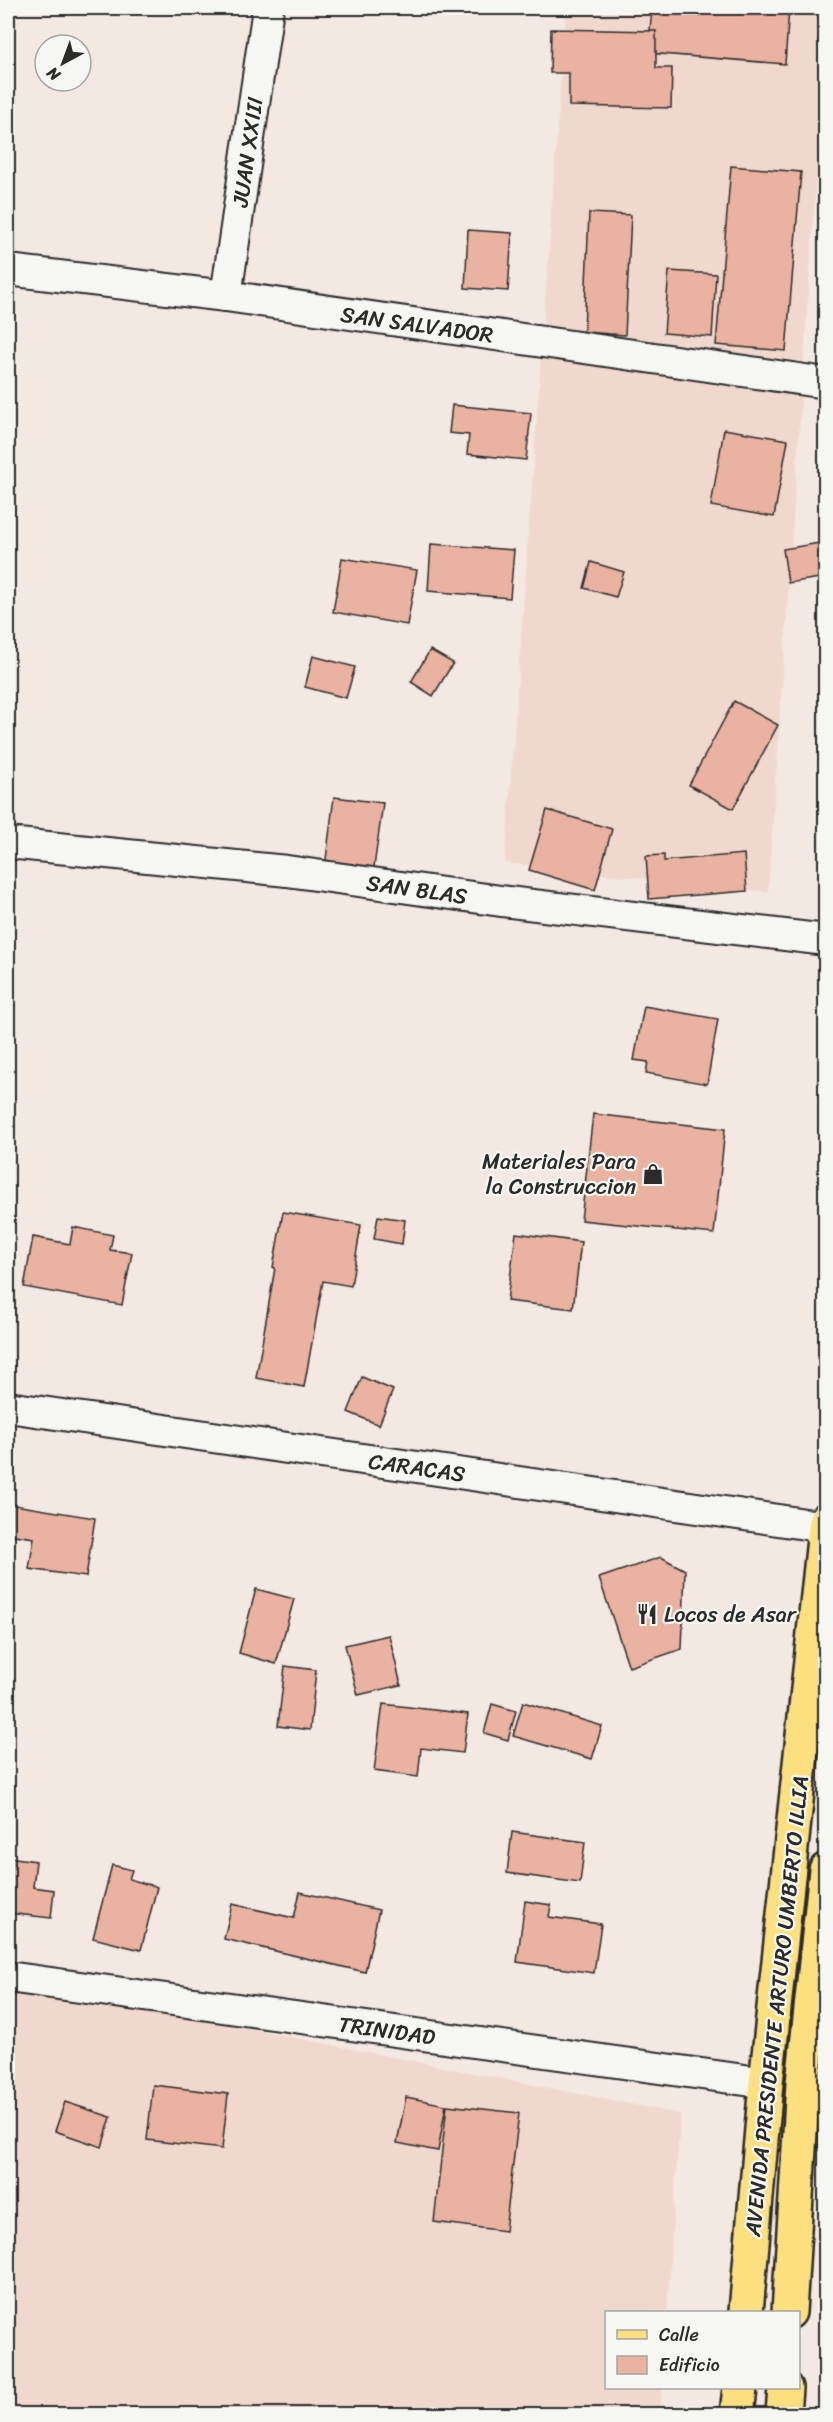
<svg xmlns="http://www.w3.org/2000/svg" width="833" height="2422" viewBox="0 0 833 2422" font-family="Sriracha,sans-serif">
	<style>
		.built { fill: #f1d8ce }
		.building { fill: #eab2a0; stroke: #2b2b2b; stroke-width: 1.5 }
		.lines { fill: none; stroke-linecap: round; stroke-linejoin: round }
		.service-casing { stroke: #2b2b2b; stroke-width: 20 }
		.minor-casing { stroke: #2b2b2b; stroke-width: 34 }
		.primary-casing { stroke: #2b2b2b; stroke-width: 38 }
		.service { stroke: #f6f6f2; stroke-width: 15 }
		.minor { stroke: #f6f6f2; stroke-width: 30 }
		.primary { stroke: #fce080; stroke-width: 33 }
		.labels { text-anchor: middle; stroke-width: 4.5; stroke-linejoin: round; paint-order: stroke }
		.street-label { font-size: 22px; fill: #2b2b2b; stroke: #f6f6f2 }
		.poi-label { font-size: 22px; fill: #2b2b2b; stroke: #f6f6f2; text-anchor: end }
	</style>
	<rect width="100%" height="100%" fill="#f4e8e2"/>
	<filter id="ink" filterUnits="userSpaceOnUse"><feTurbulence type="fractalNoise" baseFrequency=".0167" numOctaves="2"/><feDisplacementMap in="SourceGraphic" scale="12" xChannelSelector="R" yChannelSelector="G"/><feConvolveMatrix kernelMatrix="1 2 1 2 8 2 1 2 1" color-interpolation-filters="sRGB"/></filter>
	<g filter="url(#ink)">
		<g class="built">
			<polygon points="566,8 825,8 825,47 768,892 505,863"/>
			<polygon points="8,1981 680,2114 667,2312 606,2312 606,2388 662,2388 660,2414 8,2414"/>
		</g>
		<g class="building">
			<polygon points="652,8 789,8 785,64 648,53"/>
			<polygon points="551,29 656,31 656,68 672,68 671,108 569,106 569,73 550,73"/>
			<polygon points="731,166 801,172 786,351 716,345"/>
			<polygon points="589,213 631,215 625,335 584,332"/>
			<polygon points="468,230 512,233 508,291 465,288"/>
			<polygon points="669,271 716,274 712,337 664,333"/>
			<polygon points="452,405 531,413 526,460 467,454 469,435 449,433"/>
			<polygon points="724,429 788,440 774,517 711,506"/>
			<polygon points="826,542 826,577 788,583 783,549"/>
			<polygon points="431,544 514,550 510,598 428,591"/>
			<polygon points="342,558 417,570 407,625 333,612"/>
			<polygon points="591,562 624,572 616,597 584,588"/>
			<polygon points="430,650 453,663 433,696 411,682"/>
			<polygon points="313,656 355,667 346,698 305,687"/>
			<polygon points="734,701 778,725 733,809 689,785"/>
			<polygon points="334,797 383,803 373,874 325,867"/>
			<polygon points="547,810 612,829 595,890 529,870"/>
			<polygon points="744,854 747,891 649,899 646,856 664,855 664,861"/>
			<polygon points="644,1006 718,1019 707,1084 646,1073 648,1062 634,1060"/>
			<polygon points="593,1114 725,1129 714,1234 581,1220"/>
			<polygon points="283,1212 361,1225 351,1286 323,1281 304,1387 256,1378 275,1268 273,1267"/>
			<polygon points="378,1216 405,1220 402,1244 374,1239"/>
			<polygon points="73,1227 113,1235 110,1250 132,1253 122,1305 24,1287 33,1237 70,1244"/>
			<polygon points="516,1233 581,1242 573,1309 507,1301"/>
			<polygon points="362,1377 393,1390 379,1425 348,1412"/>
			<polygon points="8,1504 95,1518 86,1577 29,1569 34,1538 8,1534"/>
			<polygon points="661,1557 685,1570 682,1649 629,1667 599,1578"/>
			<polygon points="256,1589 294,1599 276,1664 239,1653"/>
			<polygon points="389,1635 401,1685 358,1695 345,1645"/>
			<polygon points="285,1666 316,1670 310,1730 278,1726"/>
			<polygon points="523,1702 602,1726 592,1759 513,1736"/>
			<polygon points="383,1704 468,1714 463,1753 421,1748 418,1777 374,1771"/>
			<polygon points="492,1704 516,1711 508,1740 484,1733"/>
			<polygon points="512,1832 585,1842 580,1883 507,1873"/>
			<polygon points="8,1857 36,1861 33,1887 54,1890 51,1918 8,1913"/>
			<polygon points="112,1865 132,1870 129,1879 157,1887 141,1950 93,1938"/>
			<polygon points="300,1892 379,1910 365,1972 224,1939 232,1904 294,1918"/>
			<polygon points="525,1901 551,1905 549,1917 601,1924 594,1973 517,1962"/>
			<polygon points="153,2085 228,2094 222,2149 147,2140"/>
			<polygon points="406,2097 446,2105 438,2151 397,2143"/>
			<polygon points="65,2102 111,2117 102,2147 55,2131"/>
			<polygon points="447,2105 519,2113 505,2231 434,2222"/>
		</g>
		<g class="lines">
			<defs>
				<polyline id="service" points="803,2083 826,2085"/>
				<g id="minor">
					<polyline points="8,270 226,296 826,383"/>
					<polyline points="226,296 268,8"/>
					<polyline points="8,843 287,871 501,901 826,940"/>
					<polyline points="8,1407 826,1527"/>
					<polyline points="8,1977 766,2083"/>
				</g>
				<g id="primary">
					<polyline points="746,2312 766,2083 826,1520"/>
					<polyline points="789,2312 803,2083 826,1870"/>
					<polyline points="737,2414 740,2388"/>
					<polyline points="783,2414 785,2388"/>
				</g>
			</defs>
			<use href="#service" class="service-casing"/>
			<use href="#minor" class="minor-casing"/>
			<use href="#primary" class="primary-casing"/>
			<use href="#service" class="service"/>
			<use href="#minor" class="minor"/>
			<use href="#primary" class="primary"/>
		</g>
	</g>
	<defs>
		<symbol id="shop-bare" viewBox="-9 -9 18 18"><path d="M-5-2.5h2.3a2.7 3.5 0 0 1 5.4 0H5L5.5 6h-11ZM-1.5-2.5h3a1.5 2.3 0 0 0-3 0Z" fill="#2b2b2b" stroke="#f6f6f2" stroke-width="2.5" paint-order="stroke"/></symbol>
		<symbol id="restaurant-bare" viewBox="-9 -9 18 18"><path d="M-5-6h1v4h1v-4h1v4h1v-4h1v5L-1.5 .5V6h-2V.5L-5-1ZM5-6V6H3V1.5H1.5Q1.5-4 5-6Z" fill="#2b2b2b" stroke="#f6f6f2" stroke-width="2.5" paint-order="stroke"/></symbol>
	</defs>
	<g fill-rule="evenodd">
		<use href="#shop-bare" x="638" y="1159" width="30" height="30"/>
		<use href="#restaurant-bare" x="632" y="1599" width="30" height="30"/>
	</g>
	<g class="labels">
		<g class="street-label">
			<text transform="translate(247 152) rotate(-82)" y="8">JUAN XXIII</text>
			<text transform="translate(417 324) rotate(8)" y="8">SAN SALVADOR</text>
			<text transform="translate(417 889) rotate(8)" y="8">SAN BLAS</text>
			<text transform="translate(417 1467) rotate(8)" y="8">CARACAS</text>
			<text transform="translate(776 2006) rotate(-84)" y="8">AVENIDA PRESIDENTE ARTURO UMBERTO ILLIA</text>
			<text transform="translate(387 2030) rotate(8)" y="8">TRINIDAD</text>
		</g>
		<g class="poi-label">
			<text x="636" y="1169">Materiales Para<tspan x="636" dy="25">la Construccion</tspan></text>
			<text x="664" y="1622" text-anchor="start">Locos de Asar</text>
		</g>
	</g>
	<rect width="833" height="2422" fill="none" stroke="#f6f6f2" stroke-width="30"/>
	<rect x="15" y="15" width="803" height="2392" fill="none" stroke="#2b2b2b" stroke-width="2" filter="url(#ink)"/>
	<rect x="605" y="2311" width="195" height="78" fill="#f6f6f2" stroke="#a5a5a2" stroke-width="1.5"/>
	<rect x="617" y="2330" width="30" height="9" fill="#fce080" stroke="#a5a5a2" stroke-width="1.5"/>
	<text x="659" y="2341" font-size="18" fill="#2b2b2b">Calle</text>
	<rect x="617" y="2356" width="30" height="18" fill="#eab2a0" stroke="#a5a5a2" stroke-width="1.5"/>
	<text x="659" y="2371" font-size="18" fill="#2b2b2b">Edificio</text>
	<g transform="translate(63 63) rotate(221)"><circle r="28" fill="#f6f6f2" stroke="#a5a5a2" stroke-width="1.5"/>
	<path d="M0-4.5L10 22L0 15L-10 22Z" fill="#2b2b2b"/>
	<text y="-9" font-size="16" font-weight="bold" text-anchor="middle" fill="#2b2b2b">N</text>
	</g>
</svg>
